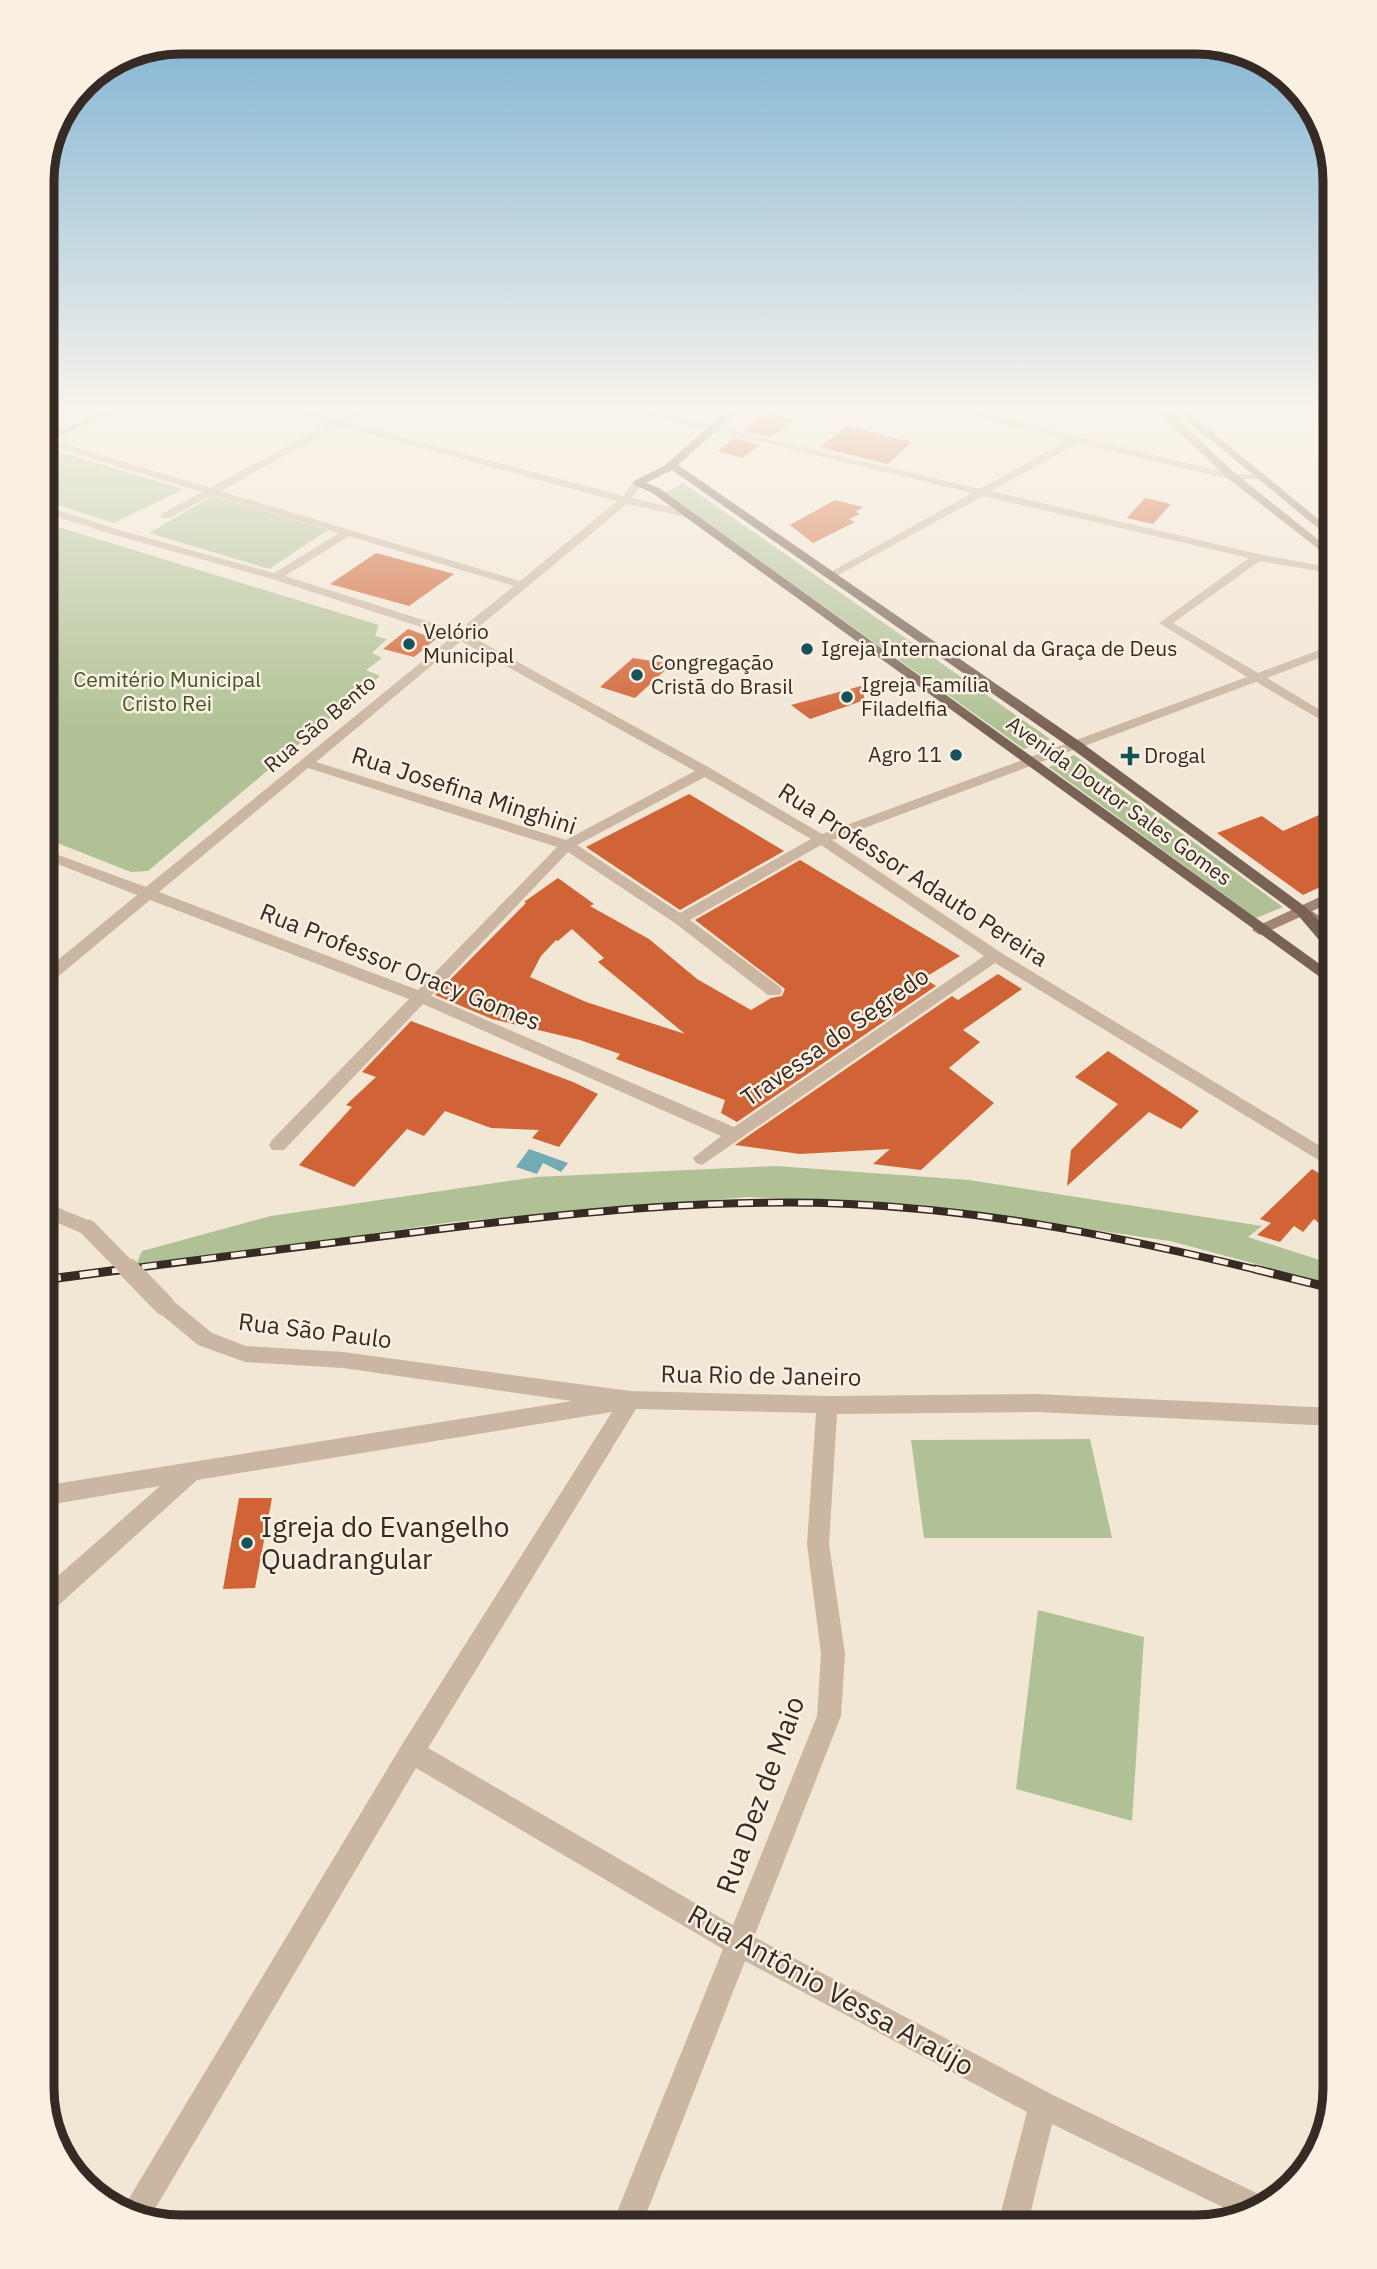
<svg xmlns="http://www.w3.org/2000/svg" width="1377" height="2269" viewBox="0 0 1377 2269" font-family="'IBM Plex Sans',sans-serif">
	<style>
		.green { fill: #b0c295 }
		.water { fill: #72abb1 }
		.building { fill: #d06436; fill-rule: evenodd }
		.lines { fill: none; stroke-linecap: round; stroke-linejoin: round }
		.street { fill: #cbb6a1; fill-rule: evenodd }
		.secondary { fill: #9f8572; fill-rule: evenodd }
		.primary { fill: #786254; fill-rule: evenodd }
		.rail-far1-casing { stroke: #352a24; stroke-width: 8 }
		.rail-casing { stroke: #352a24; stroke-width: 9 }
		.rail-far1 { stroke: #faf0e2; stroke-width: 5; stroke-dasharray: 15; stroke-linecap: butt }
		.rail { stroke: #faf0e2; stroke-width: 6; stroke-dasharray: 19; stroke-linecap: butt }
		.street-bridge-far1 { stroke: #cbb6a1; stroke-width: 17 }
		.street-bridge { stroke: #cbb6a1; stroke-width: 21 }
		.poi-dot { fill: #175159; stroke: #faf0e2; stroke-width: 2.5 }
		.labels { text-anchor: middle; stroke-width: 5; stroke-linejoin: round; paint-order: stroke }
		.far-poi-label { font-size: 21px; fill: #352a24; stroke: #faf0e2; text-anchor: start }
		.far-park-label { font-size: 21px; fill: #415526; stroke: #faf0e2 }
		.far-street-label { font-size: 21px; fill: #352a24; stroke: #faf0e2 }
		.street-label { font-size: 24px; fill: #352a24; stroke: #faf0e2 }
		.near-poi-label { font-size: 28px; fill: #352a24; stroke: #faf0e2; text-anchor: start }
		.near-street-label { font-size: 28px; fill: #352a24; stroke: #faf0e2 }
		.rim { fill: none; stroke: #352a24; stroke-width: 9 }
	</style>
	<rect width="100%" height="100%" fill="#f2e6d5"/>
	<g class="green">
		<polygon points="42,447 183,489 114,523 42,500"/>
		<polygon points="683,483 1050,739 1024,749 665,493"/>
		<polygon points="213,496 328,530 269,569 149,533"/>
		<polygon points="42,522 379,625 375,636 387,639 372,653 382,658 366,670 380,676 148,871 131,872 42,837"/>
		<polygon points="1074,755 1283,907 1256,918 1049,767"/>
		<polygon points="776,1166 969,1180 1262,1226 1248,1237 1335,1265 1335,1285 1170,1241 924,1205 747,1197 452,1222 135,1268 142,1251 271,1216 536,1177"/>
		<polygon points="1090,1439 1112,1538 924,1538 911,1440"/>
		<polygon points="1038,1610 1144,1637 1132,1821 1016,1789"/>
	</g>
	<polygon class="water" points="529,1149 568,1163 561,1172 543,1163 537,1174 516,1167"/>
	<g class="building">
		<polygon points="766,414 795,420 771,437 744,431"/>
		<polygon points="847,426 912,442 888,464 820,447"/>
		<polygon points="734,438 760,445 742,458 718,451"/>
		<polygon points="1145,498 1171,504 1153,524 1127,518"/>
		<polygon points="835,500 863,507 856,512 860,514 849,519 855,522 813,543 790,525"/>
		<polygon points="376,553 454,574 409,606 330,584"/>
		<polygon points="408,629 436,639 414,657 383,649"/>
		<polygon points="633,658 672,664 635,698 600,687"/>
		<polygon points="861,686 865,700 810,719 791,705"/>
		<polygon points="689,794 784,851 680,910 586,847"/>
		<polygon points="1335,808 1335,880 1303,895 1217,833 1262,816 1283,831"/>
		<path d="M800,860L960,956L924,978L936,986L737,1122L721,1113L725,1100L616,1059L620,1054L580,1040L492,1019L435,995L526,903L524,902L558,878L594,904L590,906L649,939L697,979L751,1010L771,998L782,996L785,989L695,920ZM572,929L604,958L598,962L685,1034L586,1002L530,977L541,956L556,940L558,941Z"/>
		<polygon points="998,974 1022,989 963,1030 980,1042 949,1068 994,1103 921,1170 873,1164 890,1149 800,1154 735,1145 952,996 958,1000"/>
		<polygon points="411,1021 573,1082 598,1094 559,1147 532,1138 539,1130 491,1128 445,1111 424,1136 407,1129 354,1187 299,1165 352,1107 346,1105 376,1077 362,1072"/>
		<polygon points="1108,1051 1199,1111 1181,1129 1149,1112 1067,1186 1071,1150 1118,1104 1075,1077"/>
		<polygon points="1312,1169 1335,1183 1335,1216 1325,1228 1314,1219 1303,1232 1294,1226 1280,1242 1257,1235 1271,1223 1260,1219"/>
		<polygon points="239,1498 272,1498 255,1588 223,1589"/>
	</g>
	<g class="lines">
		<g class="street">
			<path d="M298,413H314L338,419L350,413H362L347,422L623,496L634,481H642L643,483L632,498L691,512V516L687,517L627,504L469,635L710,768L822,834L1247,677L1159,623L1249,558L983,496L831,579L825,576L827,574L972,493L640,413H657L980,489L1068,440L963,413H980L1233,474H1260V478L1256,479L1233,480L1078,443L991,491L1258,554L1335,568V574L1260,561L1173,623L1258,673L1335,644V652L1267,678L1335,719V728L1256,682L832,840L1000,952L1335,1155V1170L995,963L702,1165L696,1163L693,1158L721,1136L423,1004L284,1150H272L269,1145L272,1140L409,999L150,900L48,985L42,986V973L137,895L42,858V849L146,887L452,637L272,579L111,534L42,512V505L119,530L274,573L339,533L212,495L169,518H161V514L202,492L42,443V437L210,488L330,423ZM340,426L617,501L520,581L220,491ZM349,536L514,586L458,631L285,576ZM461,641L695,771L566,840L316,762ZM308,768L557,847L418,990L159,892ZM705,777L811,839L680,913L577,845ZM821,845L984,956L734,1127L431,996L568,852L675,923L768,995H780L782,991L780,987L690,920Z"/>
			<polygon points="1303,413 1335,413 1335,417 1318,420"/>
			<polygon points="42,1201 95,1223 97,1228 95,1233 88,1235 81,1233 42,1216"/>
			<path d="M164,1297L171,1299L212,1333L246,1346L343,1352L630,1391L827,1396L1036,1394L1335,1408V1426L1036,1412L837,1414L829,1544L845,1654L841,1716L754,1937L1053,2095L1271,2200L1258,2212L1241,2216L1052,2124L1027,2227H997L1027,2112L745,1961L641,2227H611L723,1949L416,1768L149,2219L122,2210L403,1743L612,1412L197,1480L50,1613L42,1616V1590L160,1486L42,1506V1486L572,1401L343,1368L245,1362L198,1345L157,1311L154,1305L157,1299ZM636,1409L816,1413L807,1544L821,1654L817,1716L733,1925L428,1748Z"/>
		</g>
		<g class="secondary">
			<polygon points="99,413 112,413 42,444 42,438"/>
			<polygon points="1159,413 1170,413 1237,475 1335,553 1335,562 1229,479"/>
			<polygon points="1178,413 1189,413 1335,533 1335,542"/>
			<polygon points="1335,890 1335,901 1312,911 1335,927 1335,939 1300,917 1265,933 1260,935 1252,930 1255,927"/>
		</g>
		<polygon class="primary" points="725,413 736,413 678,465 1082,743 1307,908 1335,939 1335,954 1330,953 1297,914 1072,749 672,470 646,483 659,488 1335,975 1335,988 651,492 634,485 634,481 664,466"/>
		<defs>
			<path id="rail-far1" d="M112,1271C224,1256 336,1242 448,1228C581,1212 714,1198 849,1204C988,1210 1126,1238 1262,1271"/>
			<g id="rail">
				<polyline points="1255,1269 1335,1289"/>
				<polyline points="42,1280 126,1269"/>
			</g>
		</defs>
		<use href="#rail-far1" class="rail-far1-casing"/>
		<use href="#rail" class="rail-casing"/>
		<use href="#rail-far1" class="rail-far1"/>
		<use href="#rail" class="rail"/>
		<polyline class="street-bridge-far1" points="88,1228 130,1271"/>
		<polyline class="street-bridge" points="129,1269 164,1305"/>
	</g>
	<linearGradient id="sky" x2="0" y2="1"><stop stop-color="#79b0d2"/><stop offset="0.56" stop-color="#f9f4ec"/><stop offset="1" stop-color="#f9f4ec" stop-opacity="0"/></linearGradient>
	<rect width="1377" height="731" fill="url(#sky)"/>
	<g class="poi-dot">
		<circle cx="409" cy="644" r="7"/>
		<circle cx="807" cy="649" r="7"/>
		<circle cx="637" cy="675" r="7"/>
		<circle cx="847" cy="697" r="7"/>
		<circle cx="956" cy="755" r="7"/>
		<path d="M1126.5 745.5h7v7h7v7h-7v7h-7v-7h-7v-7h7z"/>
		<circle cx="247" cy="1543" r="7"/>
	</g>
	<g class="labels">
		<g class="far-poi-label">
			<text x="423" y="639">Velório<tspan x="423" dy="24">Municipal</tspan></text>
			<text x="821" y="656">Igreja Internacional da Graça de Deus</text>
			<text x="651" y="670">Congregação<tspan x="651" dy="24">Cristã do Brasil</tspan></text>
			<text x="861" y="692">Igreja Família<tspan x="861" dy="24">Filadelfia</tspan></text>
			<text x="942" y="762" text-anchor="end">Agro 11</text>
			<text x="1144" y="763">Drogal</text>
		</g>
		<g class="far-park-label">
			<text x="167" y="687">Cemitério Municipal<tspan x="167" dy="24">Cristo Rei</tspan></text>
		</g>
		<g class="far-street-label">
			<text transform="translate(320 724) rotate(-40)" y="7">Rua São Bento</text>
			<text transform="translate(1119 801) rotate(36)" y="7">Avenida Doutor Sales Gomes</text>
		</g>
		<g class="street-label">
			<text transform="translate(464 791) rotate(18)" y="8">Rua Josefina Minghini</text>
			<text transform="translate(913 875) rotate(33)" y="8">Rua Professor Adauto Pereira</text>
			<text transform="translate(400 967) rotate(22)" y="8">Rua Professor Oracy Gomes</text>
			<text transform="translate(835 1037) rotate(-35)" y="8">Travessa do Segredo</text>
			<text transform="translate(315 1331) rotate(7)" y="8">Rua São Paulo</text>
			<text transform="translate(761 1376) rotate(1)" y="8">Rua Rio de Janeiro</text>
		</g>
		<g class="near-poi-label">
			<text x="261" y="1537">Igreja do Evangelho<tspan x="261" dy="32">Quadrangular</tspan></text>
		</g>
		<g class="near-street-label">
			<text transform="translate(760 1795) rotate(-70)" y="10">Rua Dez de Maio</text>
			<text transform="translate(831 1990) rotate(29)" y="10">Rua Antônio Vessa Araújo</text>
		</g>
	</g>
	<path d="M0 0H1377V2269H0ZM181 54H1196A127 127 0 0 1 1323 181V2088A127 127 0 0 1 1196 2215H181A127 127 0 0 1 54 2088V181A127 127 0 0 1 181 54Z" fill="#faf0e2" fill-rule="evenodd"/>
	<path class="rim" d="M181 54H1196A127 127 0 0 1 1323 181V2088A127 127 0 0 1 1196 2215H181A127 127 0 0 1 54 2088V181A127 127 0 0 1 181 54Z"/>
</svg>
